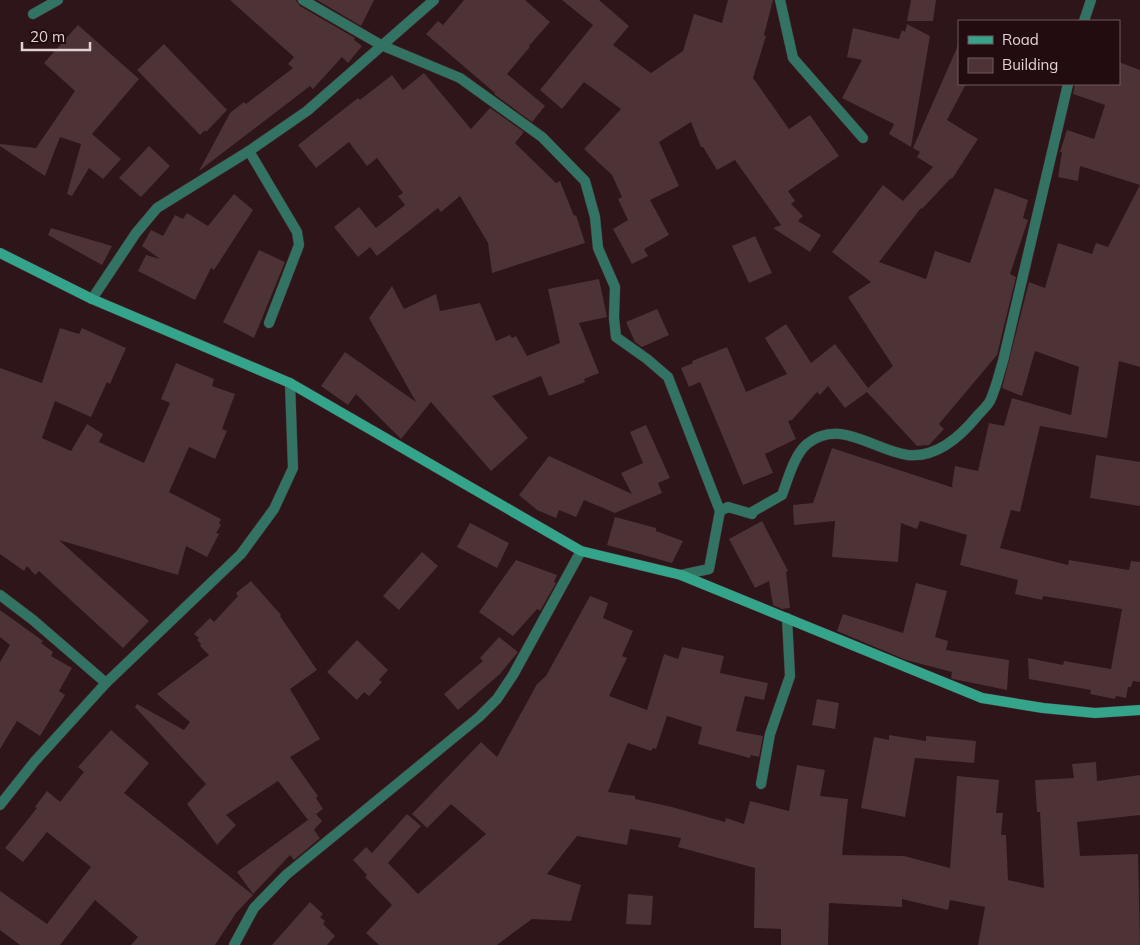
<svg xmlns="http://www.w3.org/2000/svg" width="1140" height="945" viewBox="0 0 1140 945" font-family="Mulish,sans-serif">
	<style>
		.building { fill: #4d3236 }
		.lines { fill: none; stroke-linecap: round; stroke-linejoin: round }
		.lane-casing { stroke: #462f33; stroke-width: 11 }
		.street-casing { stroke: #462f33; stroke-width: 11 }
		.secondary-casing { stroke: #462f33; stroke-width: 11 }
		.lane { stroke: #337363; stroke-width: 10 }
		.street { stroke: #337363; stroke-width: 10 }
		.secondary { stroke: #34a48b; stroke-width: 10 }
	</style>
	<rect width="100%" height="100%" fill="#2d1519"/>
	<g class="building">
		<polygon points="230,0 296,0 300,6 355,38 354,40 362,46 348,63 342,57 313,89 310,86 199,171 230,113 244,102 246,104 293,68 288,64 294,57"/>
		<polygon points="317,0 374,0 361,26"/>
		<polygon points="464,0 525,0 550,22 529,46 530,47 507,74 545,106 532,122 494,94 495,93 426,34 438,21 443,25"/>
		<polygon points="562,0 599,0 629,26 613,45 651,73 683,51 694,14 722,23 728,0 773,0 764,35 766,36 753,78 789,129 810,115 839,156 788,191 795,201 791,204 803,216 798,221 821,235 810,252 773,228 781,225 735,160 717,170 703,147 701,147 691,122 659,142 679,186 650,200 669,235 644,249 648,256 632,264 613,229 628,220 618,199 622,197 612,175 584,149 621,109 584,82 562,109 540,90 593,25"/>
		<polygon points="911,0 936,0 933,21 907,21"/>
		<polygon points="907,24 930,36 911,147 889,134 894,124 842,98 862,60 847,57 853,28 899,39 902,30 905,32"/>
		<polygon points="78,25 139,79 92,134 121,159 103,179 89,168 72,196 67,194 81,144 60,137 45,176 0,146 0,144 36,148 75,91 44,63"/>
		<polygon points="959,43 959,84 966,84 947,120 978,139 952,179 951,178 922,209 921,208 879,262 926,279 935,251 970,263 995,188 1028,200 1023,218 1028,220 1010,274 1016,277 997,355 939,424 944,429 929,445 917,446 867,392 845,408 828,386 820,395 817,392 792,420 788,421 796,439 765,454 773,473 743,485 700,382 689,387 681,368 693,363 692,361 727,347 746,392 787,374 765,338 786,324 811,363 835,344 868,388 893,366 848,297 871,282 832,252 883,185 903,201 933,167 917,157 920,152 913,148"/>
		<polygon points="164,44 227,110 206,132 205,130 200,135 137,70"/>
		<polygon points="1119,62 1140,70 1140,367 1119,361 1107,438 1040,426 1020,512 1011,510 1000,548 1068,565 1069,560 1129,570 1131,561 1140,562 1140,682 1133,681 1131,687 1128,687 1126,698 1116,696 1115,699 1090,694 1091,690 1029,679 1028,658 1063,665 1064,661 1111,669 1122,609 1043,596 1042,600 1015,594 1018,580 960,565 967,535 920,521 917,529 901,523 898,562 832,557 835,521 794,525 793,505 813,503 832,448 951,487 953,487 952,485 955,466 978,471 989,423 1004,426 1012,398 1071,415 1079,367 1035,351 1022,396 1002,388 1029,282 1045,288 1058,243 1092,254 1096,243 1108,247 1140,185 1080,166 1078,181 1058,177 1062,152 1060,152 1067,130 1094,139 1105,105 1073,94 1075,84 1119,84"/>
		<polygon points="424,73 471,129 490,108 524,132 515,143 556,183 560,181 574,216 576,215 585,243 492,273 488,243 460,196 441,212 438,208 377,256 370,247 358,257 334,227 359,207 376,228 405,205 398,196 403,193 377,158 367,166 349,142 316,168 298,145 358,98 360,100 392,75 403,90"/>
		<polygon points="149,146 170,166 141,197 119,178"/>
		<polygon points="234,194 253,210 214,270 211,268 195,300 138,271 146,255 160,259 142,246 151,230 163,236 175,215 183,219 187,213 208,226"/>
		<polygon points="51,228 112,246 102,265 48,235"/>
		<polygon points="755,236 772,273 749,283 732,246"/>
		<polygon points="259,250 285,262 254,338 223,322"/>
		<polygon points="599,279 607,317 579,323 599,373 584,379 585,382 549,396 541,376 492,396 528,438 491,471 431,402 401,439 356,394 348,405 321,386 345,352 416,402 369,318 392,286 404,309 436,294 440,311 480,303 496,341 510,335 512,338 516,336 527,356 560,343 548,289"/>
		<polygon points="657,309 669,335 642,347 635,342 626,322"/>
		<polygon points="60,328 79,334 82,328 126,348 110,384 107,382 91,417 55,401 42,438 71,451 87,424 103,434 99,442 144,463 170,403 161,399 176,363 214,379 212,386 235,394 222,429 227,431 215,459 189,447 169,492 221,519 219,523 221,525 216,533 219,534 207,557 186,546 178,575 59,540 149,621 123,648 39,571 35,575 27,566 24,571 0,554 0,368 42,383"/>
		<polygon points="646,425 670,478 658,483 662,493 615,513 584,500 576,517 559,510 556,518 537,510 519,495 549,456 632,494 621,473 643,463 630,432"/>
		<polygon points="1096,455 1140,462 1140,506 1090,498"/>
		<polygon points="615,517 656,528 656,531 683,541 672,563 607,545"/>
		<polygon points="762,521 788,571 786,572 790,608 782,609 773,605 769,581 755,588 729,539"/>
		<polygon points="470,523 509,543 497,568 457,547"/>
		<polygon points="422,552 438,566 399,610 383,596"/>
		<polygon points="516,560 557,575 554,582 556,583 540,611 537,609 513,636 479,612"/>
		<polygon points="251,581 281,615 280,616 317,670 290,689 320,739 290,757 318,796 316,798 323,809 308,820 278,781 226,815 236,825 217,845 187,804 206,784 135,707 137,704 184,730 190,722 157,694 209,655 200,646 201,644 197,640 199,638 194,634 210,618 214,622 238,596 236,593"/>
		<polygon points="916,583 947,591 935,637 948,641 946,650 1009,660 1007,690 953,679 951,678 952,672 906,660 837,631 843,614 903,633"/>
		<polygon points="590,596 608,603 603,618 633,631 622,656 627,658 609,696 647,710 664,654 678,659 682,647 724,656 720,673 768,683 764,700 745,696 736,731 763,736 759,757 751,755 750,758 698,744 702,727 667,716 656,749 653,748 651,751 628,743 608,792 635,796 635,799 672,807 725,822 726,818 744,824 750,801 789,811 797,765 825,770 820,796 848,799 842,855 904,856 950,868 957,776 999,780 996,813 1003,813 1001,835 1006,835 1008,880 1044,888 1040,812 1037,812 1035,780 1074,778 1072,764 1096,762 1097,781 1140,775 1140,815 1077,822 1080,856 1138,854 1140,945 978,945 985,907 950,900 948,910 902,899 902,907 829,903 828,945 781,945 781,929 754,928 755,868 678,847 681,838 630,829 627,845 577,836 547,874 581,885 571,921 532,919 497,945 379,945 366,933 392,905 365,877 367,875 353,860 366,847 372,853 407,814 421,826 388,863 418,894 486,834 451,804 427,828 412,814 481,742 497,757 537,684 546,676"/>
		<polygon points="0,610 43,641 41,643 53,652 51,656 72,668 59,691 65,695 40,736 17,721 0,749 0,662 10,645 0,637"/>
		<polygon points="499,637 518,652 500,674 458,710 444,694 483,661 480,658"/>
		<polygon points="357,640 388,670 379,680 382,682 369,696 364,692 357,700 327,672"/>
		<polygon points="817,699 839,703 835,729 812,725"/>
		<polygon points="111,730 149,763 124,793 253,895 236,913 215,945 131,945 138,937 95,900 60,945 20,945 0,930 0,891 47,924 91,867 47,832 23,862 5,848 37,808 35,807 47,791 60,802 84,772 78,767"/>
		<polygon points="889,735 926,741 926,736 976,741 974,763 915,758 905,817 861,808 874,737 889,740"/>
		<polygon points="316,814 322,821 314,830 320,838 294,860 290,855 253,894 237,872"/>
		<polygon points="628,894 653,896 651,925 626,924"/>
		<polygon points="310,902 323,914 320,917 325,921 323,924 335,936 327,945 272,945"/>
	</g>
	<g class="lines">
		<defs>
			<g id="lane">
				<polyline points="249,151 297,232 299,245 269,323"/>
				<polyline points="761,784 770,734 790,676 787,618"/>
			</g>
			<g id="street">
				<path d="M303,0L381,45L460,78L542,137L585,181L595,217L598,248L615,287L614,318L616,337L647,359L668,377L720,511L728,507L752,514V512L782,495C788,479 794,455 807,444C840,417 874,451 908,455C936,458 961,436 978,415C982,411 987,406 990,401C996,388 999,374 1003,361L1068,84"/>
				<polyline points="780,0 793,58 863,138"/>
				<polyline points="33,14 58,0"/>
				<polyline points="1084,21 1091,0"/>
				<polyline points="92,299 136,233 157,208 249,151 307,111 434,0"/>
				<polyline points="681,575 709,569 720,511"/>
				<polyline points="0,595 33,620 106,683"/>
				<polyline points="0,805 35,761 106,683 241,554 274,509 293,468 290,383"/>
				<polyline points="234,945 254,908 286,875 479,717 497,699 513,675 581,551"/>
			</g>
			<polyline id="secondary" points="0,253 92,299 290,383 581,551 681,575 982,698 1043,708 1095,713 1140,710"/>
		</defs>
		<use href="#lane" class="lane-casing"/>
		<use href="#street" class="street-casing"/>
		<use href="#secondary" class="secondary-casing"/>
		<use href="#lane" class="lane"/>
		<use href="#street" class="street"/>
		<use href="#secondary" class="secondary"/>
	</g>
	<rect x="958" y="20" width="162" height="65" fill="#220c10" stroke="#6f5b5e"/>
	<rect x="968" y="36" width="25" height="8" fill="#34a48b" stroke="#6f5b5e"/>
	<text x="1002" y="45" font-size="15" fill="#e2d1d3">Road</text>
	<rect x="968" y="58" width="25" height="15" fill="#4d3236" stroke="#6f5b5e"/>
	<text x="1002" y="70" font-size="15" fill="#e2d1d3">Building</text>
	<path d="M22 42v8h68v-8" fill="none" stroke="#e2d1d3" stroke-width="2.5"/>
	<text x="30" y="42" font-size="15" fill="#e2d1d3" stroke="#220c10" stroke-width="4" paint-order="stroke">20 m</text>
</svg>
